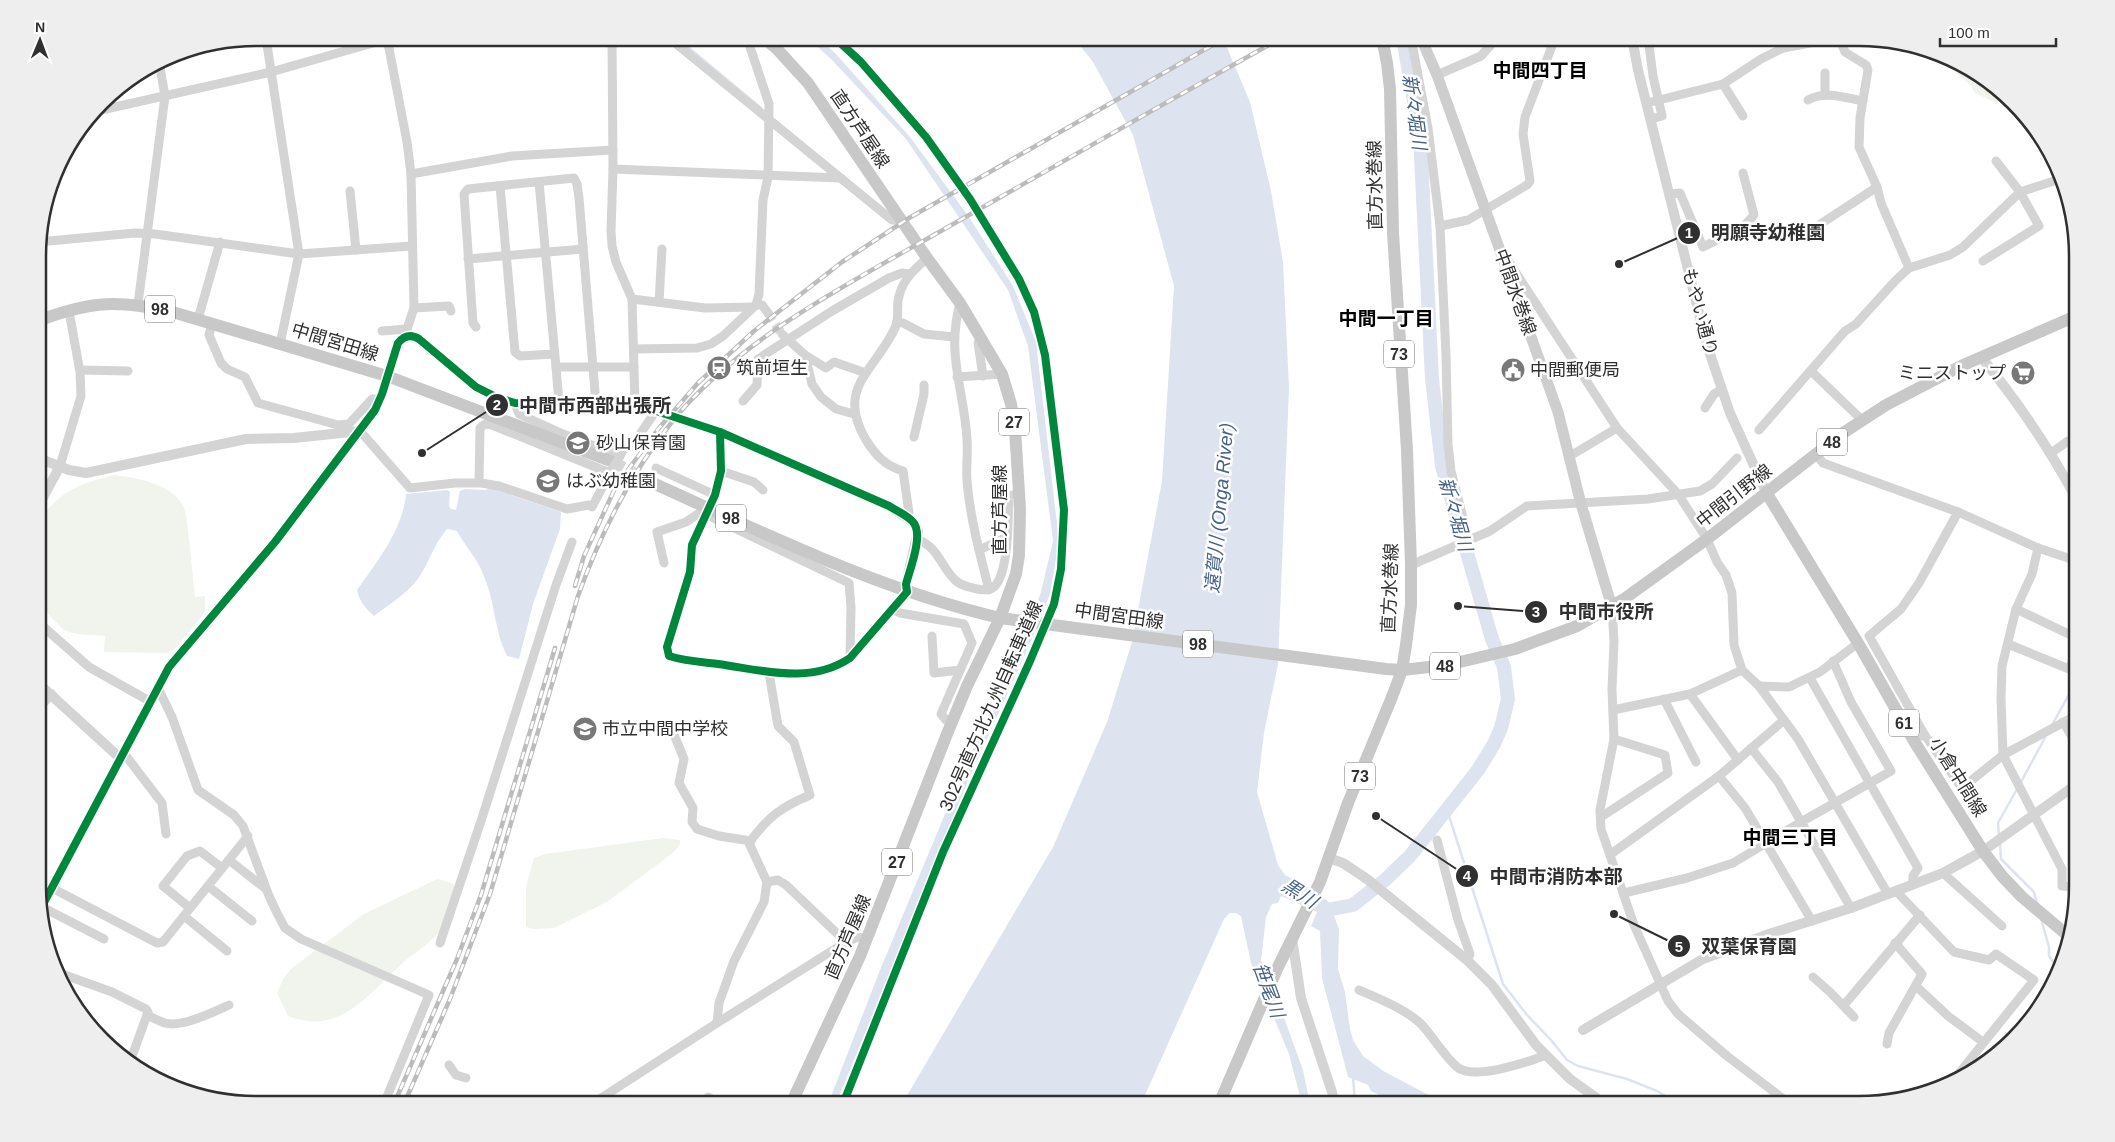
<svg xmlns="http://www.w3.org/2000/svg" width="2115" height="1142" viewBox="0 0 2115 1142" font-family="Arial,'Noto Sans JP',sans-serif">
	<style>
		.green { fill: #f0f4ed }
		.water { fill: #dde4ef }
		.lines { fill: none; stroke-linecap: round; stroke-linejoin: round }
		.stream { stroke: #dde4ef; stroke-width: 2.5 }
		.river { stroke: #dde4ef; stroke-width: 14 }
		.minor-tunnel { stroke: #d6d6d6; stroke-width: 9; stroke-dasharray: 9 4.5; stroke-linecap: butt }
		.primary-tunnel { stroke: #d6d6d6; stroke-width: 12; stroke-dasharray: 12 6; stroke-linecap: butt }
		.minor { stroke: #d4d4d4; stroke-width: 9 }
		.tertiary { stroke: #d4d4d4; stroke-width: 10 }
		.secondary { stroke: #cecece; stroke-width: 11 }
		.primary { stroke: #c8c8c8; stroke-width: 12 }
		.rail-casing { stroke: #bcbcbc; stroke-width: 4.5 }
		.rail { stroke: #fff; stroke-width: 2.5; stroke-dasharray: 8; stroke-linecap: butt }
		.minor-bridge { stroke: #d4d4d4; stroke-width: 9 }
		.cycleway-casing { stroke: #fff; stroke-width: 11 }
		.cycleway { stroke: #00873e; stroke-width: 8 }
		.labels { text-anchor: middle; stroke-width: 5; stroke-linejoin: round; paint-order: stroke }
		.shield { fill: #fff; stroke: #6e6e6e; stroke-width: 1 }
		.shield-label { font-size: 16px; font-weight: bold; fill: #303030 }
		.street-label { font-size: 18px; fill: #303030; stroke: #fff }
		.poi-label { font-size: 18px; fill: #303030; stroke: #fff; text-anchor: start }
		.neighbourhood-label { font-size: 19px; font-weight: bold; fill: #000; stroke: #fff }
		.water-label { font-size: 19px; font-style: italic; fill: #476388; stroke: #fff }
		.rim { fill: none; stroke: #303030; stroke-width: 2.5 }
		.leader { fill: none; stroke: #303030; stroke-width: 2 }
		.callout-dot { fill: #303030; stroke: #fff; stroke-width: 2 }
		.mark-label { font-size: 15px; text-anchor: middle; font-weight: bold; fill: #fff }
		.callout-label { font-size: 19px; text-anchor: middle; font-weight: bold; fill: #303030; stroke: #fff; stroke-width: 5; stroke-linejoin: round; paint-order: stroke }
	</style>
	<rect width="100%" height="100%" fill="#fff"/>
	<g class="green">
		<polygon points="1950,59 1956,60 2003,92 2017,107 1992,101 1975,93 1971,86 1950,67"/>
		<path d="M114,475C137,478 170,483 183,505C188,513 193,582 195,597L205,596V612L176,648L167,653L104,652L105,636L76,634L64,630L49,615L39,597V522C56,493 83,482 114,475Z"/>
		<polygon points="663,838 680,840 680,844 674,852 607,902 554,928 534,929 526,927 526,886 534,858 545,854"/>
		<path d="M437,879L452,883L456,889C454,898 453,911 449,919C438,938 421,948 405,961C369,992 342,1037 288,1016L277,993L283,979L292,968L364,914Z"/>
	</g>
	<g class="water">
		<polygon points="808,38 818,38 836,54 910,137 969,217 1013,286 1036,342 1059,541 1050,594 1035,632 967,783 836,1104 828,1104 880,970 960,778 1027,630 1041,592 1053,541 1028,346 1008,290 906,139 832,60"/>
		<polygon points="1074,38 1223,38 1250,102 1271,191 1283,262 1289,388 1278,664 1264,733 1257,792 1278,865 1285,875 1305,885 1329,902 1339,929 1338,969 1345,992 1350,1029 1353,1040 1363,1056 1385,1072 1446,1104 1396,1104 1371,1091 1368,1085 1348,1077 1322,978 1320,931 1311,926 1317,912 1281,896 1278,903 1272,904 1266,917 1261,960 1280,1007 1303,1070 1310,1104 1302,1104 1289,1054 1251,963 1241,916 1236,913 1230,913 1224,919 1141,1104 902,1104 1053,847 1107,722 1132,642 1162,481 1174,286 1133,135 1093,62"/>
		<path d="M489,488L508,492L511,495L561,512L560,529L533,604L519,659L507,656C494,630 495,600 483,574C477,558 465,546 457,531L447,529C436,542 431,556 423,571C412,591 392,602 374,616C366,609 359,601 357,590C377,562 403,529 406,494L447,490L450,492L449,506L451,509L456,510L460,491L465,489L486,490Z"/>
	</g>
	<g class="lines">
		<g class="stream">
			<polyline points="677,38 761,108"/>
			<polyline points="2052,725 2077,680"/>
			<polyline points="2021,782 2047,734"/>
			<polyline points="1446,811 1449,816 1503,984 1527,1015 1551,1040 1567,1060 1578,1066 1627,1079 1657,1091 1679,1104"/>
			<polyline points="1999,836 1998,823 2017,789"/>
			<polyline points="2000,844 2001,859 2034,892 2037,904"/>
			<polyline points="2041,919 2049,947 2049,956 2058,969"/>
			<polyline points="1353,1076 1355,1104"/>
		</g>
		<polyline class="river" points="1327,910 1353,905 1385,880 1410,856 1478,770 1494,744 1501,728 1508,699 1504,667 1492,639 1442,466 1432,379 1420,136 1403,38"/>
		<polyline class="minor-tunnel" points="768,313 782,334"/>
		<polyline class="primary-tunnel" points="613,462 646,480"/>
		<g class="minor">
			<polyline points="266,38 299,254 280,344"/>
			<polyline points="387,38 407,142 411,174 414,308 407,329 407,336"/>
			<polyline points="612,38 613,169 611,231 612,246 616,262 632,299 635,404"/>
			<polyline points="669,38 892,220 901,220"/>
			<polyline points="1411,38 1428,128 1440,226 1446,355 1448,444 1451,471 1469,541"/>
			<polyline points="1648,38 1653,76 1662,116 1651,119"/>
			<polyline points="1782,38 1783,48"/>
			<polyline points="1839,38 1845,52 1866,65 1868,70 1860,118 1859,147 1877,187 1881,203 1909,268"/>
			<polyline points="1825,73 1825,95"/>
			<polyline points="1437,75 1481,56 1497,38"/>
			<polyline points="1723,84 1743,116"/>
			<path d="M1808,100C1824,90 1846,98 1863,101"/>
			<polyline points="1647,103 1723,84 1761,59 1783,48 1837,38"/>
			<polyline points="97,111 271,72 387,39 433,38"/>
			<polyline points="613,169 841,178"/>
			<polyline points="411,174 512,156 613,150"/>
			<polyline points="500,186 515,352 520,356 554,354"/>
			<polyline points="350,191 356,250"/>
			<polyline points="1670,194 1680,193 1703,247 1743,227 1754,215 1743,173"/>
			<polyline points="1819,225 1877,187"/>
			<polyline points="1440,226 1468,220 1527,185 1530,181 1523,134 1525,117 1555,38"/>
			<polyline points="38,242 135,233 155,234 299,254 412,246"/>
			<polyline points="1505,256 1617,428 1678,494 1707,539 1717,562 1726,575 1732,593 1734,645 1742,670 1759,686 1798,739 1888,894"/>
			<polyline points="468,259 583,249"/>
			<polyline points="1983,261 2039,226 2020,192 1996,161"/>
			<polyline points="632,299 705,308 753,307"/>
			<polyline points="659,302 662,249"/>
			<path d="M960,303C946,355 964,389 967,439C968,453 966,467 967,481C970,518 980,554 989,590"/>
			<polyline points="138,304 165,96 159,62"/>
			<polyline points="756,305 762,305 768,313"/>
			<polyline points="414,308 449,306 451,311"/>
			<polyline points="198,319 220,242"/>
			<polyline points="897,322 903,323 924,334 954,337"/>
			<polyline points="212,324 209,335 221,363 227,369 245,377 258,403 338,425 349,424 372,399 380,399"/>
			<polyline points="476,327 473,323 464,194 468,189 574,178 577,184 579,198 593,367 556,367 539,182"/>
			<polyline points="382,331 407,329"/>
			<polyline points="782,334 805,355 812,384 821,397 836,409 854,414"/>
			<polyline points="978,343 983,376"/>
			<polyline points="634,349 697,348 711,344 723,336 756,305 759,294 763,200 768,177 769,104 747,38"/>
			<polyline points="805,355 826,368 834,362 866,373"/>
			<polyline points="556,367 559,403"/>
			<polyline points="80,370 128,371"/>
			<polyline points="1811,371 1862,420"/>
			<polyline points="957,377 1002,374"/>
			<polyline points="743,401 757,385 758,359 832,311 889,278 902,273 910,274"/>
			<polyline points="515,403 519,414 563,434 620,456 623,450 632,446 655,412"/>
			<polyline points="596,404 593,367 634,367"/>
			<polyline points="1705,408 1714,394 1721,390"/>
			<polyline points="1759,430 1845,331 1856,324 1896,280 1909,268 1950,255 1963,247 2020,192 2057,180"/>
			<polyline points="360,431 410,488 455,483 481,483 499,486 567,509 589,505 592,507 610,473 492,425 485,424 480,428 479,483"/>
			<polyline points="914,437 924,394 924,385"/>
			<polyline points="2051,453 2068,441 2076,440"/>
			<polyline points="1816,454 1823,463 1958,512 2038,548 2077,561"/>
			<polyline points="1570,456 1617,428"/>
			<polyline points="60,466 81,396 80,372 69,311"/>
			<polyline points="656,468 715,495 721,471 720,432"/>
			<polyline points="721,471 754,482 763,490"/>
			<path d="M705,514L692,545L690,572L667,647L669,656C685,661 701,662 718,664C762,670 810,685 850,658L907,592"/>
			<path d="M907,517L909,513L903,471C886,466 876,456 866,440C835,388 875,371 895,328C899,320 897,310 898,301C901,281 913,271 927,258"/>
			<path d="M917,539C939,548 940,565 955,580C961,586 969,587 977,589C983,590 990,591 995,586C1009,571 1008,517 1009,496L1019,493"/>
			<polyline points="2038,548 2032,574 2016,609 2002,666 2001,698 2003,755 2062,869 2062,886 2077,887"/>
			<polyline points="979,550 1007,537"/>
			<polyline points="664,563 657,532 686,522 698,514 705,514 849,583 851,607 850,658"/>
			<polyline points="1411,565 1490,531 1527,506 1648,499 1700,491 1712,484 1737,458"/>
			<polyline points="1612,607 1614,642 1612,689 1614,739 1600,810 1601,829 1634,925 1668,1001 1678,1014 1727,1056 1790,1104"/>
			<polyline points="891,609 900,613 964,624 972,643 941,714 946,720 952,723"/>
			<polyline points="2016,609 2077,638"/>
			<polyline points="39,623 89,667 151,702"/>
			<polyline points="932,636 934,673 960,670"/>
			<polyline points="2008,644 2069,669 2077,653"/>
			<polyline points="1810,678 1918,868 1913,876 1913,885"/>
			<polyline points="1759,686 1789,687 1820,672 1858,643"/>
			<polyline points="158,688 172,717 198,790 234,815 243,826 269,896 277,913 285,928 301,939 429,995 384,1104"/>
			<polyline points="1690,694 1738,760"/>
			<polyline points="1664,699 1696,762"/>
			<polyline points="1613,710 1690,694 1742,670"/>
			<polyline points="2063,722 2077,745"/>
			<polyline points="1924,734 1869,636 1901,609 1919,583 1958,512"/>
			<polyline points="1921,736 1924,734 1962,788 2003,755 2077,715"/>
			<polyline points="675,737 684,759 679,783 693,808 692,822 697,829 719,836 751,841"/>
			<polyline points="1751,748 1778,782 1851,908"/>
			<polyline points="123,752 162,803 166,834"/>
			<polyline points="1719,776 1745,808 1812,921"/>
			<polyline points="1601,817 1668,773 1665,755 1614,739"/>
			<polyline points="1437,840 1458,920 1470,954 1467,960"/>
			<polyline points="1611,854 1719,776 1784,720"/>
			<polyline points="229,860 266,889"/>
			<polyline points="1943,873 2002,926"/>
			<polyline points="767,882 778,880 786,885 846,942"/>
			<polyline points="208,886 252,921"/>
			<polyline points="52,888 157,943 163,942 248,836"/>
			<polyline points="1896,891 1954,952 1989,960 1996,954 2034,980 1952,1082"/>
			<polyline points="1624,893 1687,878 1733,863 1801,822 1891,771 1851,702 1833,661"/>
			<polyline points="42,907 104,939"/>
			<polyline points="190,908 163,886 187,856 200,851 222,868"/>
			<polyline points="184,916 227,951"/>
			<polyline points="440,943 482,818 556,585 572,542"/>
			<polyline points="62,974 112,992 146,1009 148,1012 130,1062"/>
			<polyline points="1813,977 1830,992 1854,1017"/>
			<polyline points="1916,986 1948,1016 1983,1042"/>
			<path d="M1359,990C1378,998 1405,1009 1420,1023C1433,1036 1443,1055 1457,1067C1473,1081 1528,1062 1546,1055"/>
			<polyline points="1844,1005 1920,915"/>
			<path d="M147,1015C153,1018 159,1021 165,1023C182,1028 213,1012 229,1005"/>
			<path d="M717,1023L719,1003L734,961L764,902L767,882L749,843C768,817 781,807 810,795L794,742L778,726L769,673"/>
			<polyline points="1887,1044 1889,1033 1922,974 1895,943"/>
			<polyline points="449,1065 456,1075 466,1078"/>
			<polyline points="708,1097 720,1104"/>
			<polyline points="592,1104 717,1023 846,942 858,937 867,938"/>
		</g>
		<g class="tertiary">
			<polyline points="1632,38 1638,70 1707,345 1730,413 1766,492"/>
			<path d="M1982,358C2018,402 2049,448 2076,498"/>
			<polyline points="38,458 69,470 86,473 246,439 294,438 360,431"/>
			<polyline points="39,505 60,466"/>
			<polyline points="39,684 120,758"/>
			<polyline points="39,707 51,694"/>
			<polyline points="1329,858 1343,863 1367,879 1467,960 1492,985 1536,1045 1570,1079 1605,1104"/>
			<polyline points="39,912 169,667 275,542 375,410 382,394 398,343 402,338 414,336 476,387 498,398 515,403 635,404 720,432 889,506 913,522 918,531 906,584 907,592"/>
			<polyline points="1292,938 1301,998 1332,1092 1334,1104"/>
			<polyline points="1583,1030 1703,959 1769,934 1851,908 1943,873 1983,851 2077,784"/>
		</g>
		<polyline class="secondary" points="1421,38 1437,75 1558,412 1581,504 1612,607"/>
		<g class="primary">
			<polyline points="764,38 777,49 808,83 927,258 960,303 1002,374 1011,404 1015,429 1020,509 1019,555 1016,574 1000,618 967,686 947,734 860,956 791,1104"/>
			<path d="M38,321C92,300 121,300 176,313L387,376L613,462"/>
			<path d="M646,480C762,532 876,589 1000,618L1386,669L1402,670L1447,665L1515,649L1577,626L1624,599L1707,539L1843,433L1886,405L1961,366L2076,316"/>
			<polyline points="1766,492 1858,643 1914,741 1983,851 2002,876 2022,897 2066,934"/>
			<polyline points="1219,1104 1278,967 1320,882 1348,803 1392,697 1402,670 1406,645 1411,605 1411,565 1407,450 1393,233 1390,89 1387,63 1382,38"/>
		</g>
		<defs>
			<g id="rail">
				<polyline points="575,586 584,556 616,486 659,428 698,383 754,331 842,262 909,218 1225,38"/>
				<polyline points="394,1104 457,959 481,895 555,648"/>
				<path d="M404,1104L450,999L490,894L578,596C601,532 632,471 675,418C745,334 861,277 955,223C1063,161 1172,99 1281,38"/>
			</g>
		</defs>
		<use href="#rail" class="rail-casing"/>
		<use href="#rail" class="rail"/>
		<g class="minor-bridge">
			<polyline points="610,473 620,456"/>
			<polyline points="705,514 715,495"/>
		</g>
		<defs>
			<g id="cycleway">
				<polyline points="835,38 861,62 926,137 970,199 1019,279 1034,312 1045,355 1064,510 1061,569 1054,604 1030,661 943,852 843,1104"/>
				<path d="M39,912L169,667L275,542L375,410L382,394L398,343C404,336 411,334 419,339L476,387L498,398L515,403L635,404L720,432L889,506C897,511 907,515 913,522C924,534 910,569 906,584L907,592L850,658C810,685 762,670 718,664C701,662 685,661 669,656L667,647L690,572L692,545L715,495L721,471L720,432"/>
			</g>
		</defs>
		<use href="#cycleway" class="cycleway-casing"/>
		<use href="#cycleway" class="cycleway"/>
	</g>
	<defs>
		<symbol id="station-disc" viewBox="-11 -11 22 22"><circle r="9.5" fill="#787878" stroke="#fff"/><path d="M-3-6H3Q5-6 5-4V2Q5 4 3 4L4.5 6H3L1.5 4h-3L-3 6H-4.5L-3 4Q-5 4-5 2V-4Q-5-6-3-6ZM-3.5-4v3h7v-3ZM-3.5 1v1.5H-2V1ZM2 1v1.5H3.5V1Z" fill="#fff"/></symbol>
		<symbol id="civic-disc" viewBox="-11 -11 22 22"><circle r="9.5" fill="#787878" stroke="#fff"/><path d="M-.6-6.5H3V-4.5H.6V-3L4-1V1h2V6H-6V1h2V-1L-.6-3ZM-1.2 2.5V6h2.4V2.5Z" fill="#fff"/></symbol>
		<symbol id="supermarket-disc" viewBox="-11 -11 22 22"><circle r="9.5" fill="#787878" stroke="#fff"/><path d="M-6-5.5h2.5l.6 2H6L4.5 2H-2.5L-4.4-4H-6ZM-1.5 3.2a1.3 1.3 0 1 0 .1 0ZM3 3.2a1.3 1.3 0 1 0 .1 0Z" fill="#fff"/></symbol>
		<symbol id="school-disc" viewBox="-11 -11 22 22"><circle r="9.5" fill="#787878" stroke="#fff"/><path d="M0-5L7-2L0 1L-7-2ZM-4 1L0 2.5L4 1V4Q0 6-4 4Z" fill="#fff"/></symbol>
	</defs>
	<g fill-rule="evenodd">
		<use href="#station-disc" x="705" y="354" width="28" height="28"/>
		<use href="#civic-disc" x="1499" y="356" width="28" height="28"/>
		<use href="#supermarket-disc" x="2009" y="359" width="28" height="28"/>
		<use href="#school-disc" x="564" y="429" width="28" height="28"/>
		<use href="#school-disc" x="534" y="467" width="28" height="28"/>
		<use href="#school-disc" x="571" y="715" width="28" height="28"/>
	</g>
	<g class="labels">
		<g class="shield">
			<rect x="145" y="295.5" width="30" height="27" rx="4"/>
			<rect x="1384" y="340.5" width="30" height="27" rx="4"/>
			<rect x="999" y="408.5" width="30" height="27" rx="4"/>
			<rect x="1817" y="428.5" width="30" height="27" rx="4"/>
			<rect x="716" y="504.5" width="30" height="27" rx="4"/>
			<rect x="1183" y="630.5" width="30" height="27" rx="4"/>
			<rect x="1430" y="652.5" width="30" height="27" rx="4"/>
			<rect x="1889" y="709.5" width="30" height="27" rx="4"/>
			<rect x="1345" y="762.5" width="30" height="27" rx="4"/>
			<rect x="882" y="848.5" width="30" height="27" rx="4"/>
		</g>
		<g class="shield-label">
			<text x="160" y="315">98</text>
			<text x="1399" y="360">73</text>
			<text x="1014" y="428">27</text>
			<text x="1832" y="448">48</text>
			<text x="731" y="524">98</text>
			<text x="1198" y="650">98</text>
			<text x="1445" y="672">48</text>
			<text x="1904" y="729">61</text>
			<text x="1360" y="782">73</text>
			<text x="897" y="868">27</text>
		</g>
		<g class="street-label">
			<text transform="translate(860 129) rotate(56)" y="6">直方芦屋線</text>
			<text transform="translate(1375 185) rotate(-91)" y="6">直方水巻線</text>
			<text transform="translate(1515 292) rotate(70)" y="6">中間水巻線</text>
			<text transform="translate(1700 312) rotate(75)" y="6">もやい通り</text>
			<text transform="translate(335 342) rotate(17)" y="6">中間宮田線</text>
			<text transform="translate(1734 496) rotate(-38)" y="6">中間引野線</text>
			<text transform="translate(1000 510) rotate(-90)" y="6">直方芦屋線</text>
			<text transform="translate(1390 588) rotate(-88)" y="6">直方水巻線</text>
			<text transform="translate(1119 616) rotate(8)" y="6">中間宮田線</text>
			<text transform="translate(991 706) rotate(-66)" y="6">302号直方北九州自転車道線</text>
			<text transform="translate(1958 777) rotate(58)" y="6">小倉中間線</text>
			<text transform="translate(848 937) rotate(-67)" y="6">直方芦屋線</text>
		</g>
		<g class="poi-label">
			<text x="736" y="374">筑前垣生</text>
			<text x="1530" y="376">中間郵便局</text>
			<text x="2006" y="379" text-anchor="end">ミニストップ</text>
			<text x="596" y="449">砂山保育園</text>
			<text x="566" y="487">はぶ幼稚園</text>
			<text x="602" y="735">市立中間中学校</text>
		</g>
		<g class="neighbourhood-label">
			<text x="1540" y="77">中間四丁目</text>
			<text x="1386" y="325">中間一丁目</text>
			<text x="1790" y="844">中間三丁目</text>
		</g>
		<g class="water-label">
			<text transform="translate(1415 112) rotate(82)" y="7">新々堀川</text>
			<text transform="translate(1219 508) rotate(-85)" y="7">遠賀川 (Onga River)</text>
			<text transform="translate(1456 514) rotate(74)" y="7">新々堀川</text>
			<text transform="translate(1300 893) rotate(32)" y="7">黒川</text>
			<text transform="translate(1269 990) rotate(70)" y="7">笹尾川</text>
		</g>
	</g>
	<path d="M0 0H2115V1142H0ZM256 46H1859A210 210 0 0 1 2069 256V886A210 210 0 0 1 1859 1096H256A210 210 0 0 1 46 886V256A210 210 0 0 1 256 46Z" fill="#eee" fill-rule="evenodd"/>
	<path class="rim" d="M256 46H1859A210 210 0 0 1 2069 256V886A210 210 0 0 1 1859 1096H256A210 210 0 0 1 46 886V256A210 210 0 0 1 256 46Z"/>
	<path class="leader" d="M1619 264L1689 233M422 453L497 405M1458 606L1536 612M1376 816L1467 876M1614 914L1679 946"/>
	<g class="callout-dot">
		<circle cx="1619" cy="264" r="5"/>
		<circle cx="422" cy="453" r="5"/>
		<circle cx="1458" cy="606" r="5"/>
		<circle cx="1376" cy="816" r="5"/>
		<circle cx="1614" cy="914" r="5"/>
		<circle cx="1689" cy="233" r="12"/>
		<circle cx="497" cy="405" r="12"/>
		<circle cx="1536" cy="612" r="12"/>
		<circle cx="1467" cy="876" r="12"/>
		<circle cx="1679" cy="946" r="12"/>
	</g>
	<g class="mark-label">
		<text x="1689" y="238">1</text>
		<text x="497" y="410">2</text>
		<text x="1536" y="617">3</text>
		<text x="1467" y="881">4</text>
		<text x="1679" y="952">5</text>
	</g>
	<g class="callout-label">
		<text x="1768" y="239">明願寺幼稚園</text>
		<text x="595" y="412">中間市西部出張所</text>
		<text x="1606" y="618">中間市役所</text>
		<text x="1556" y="883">中間市消防本部</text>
		<text x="1749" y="953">双葉保育園</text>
	</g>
	<g transform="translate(40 40) rotate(1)" stroke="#ffffff" stroke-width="4" paint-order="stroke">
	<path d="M0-4L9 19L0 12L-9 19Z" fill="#303030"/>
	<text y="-8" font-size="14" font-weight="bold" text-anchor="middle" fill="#303030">N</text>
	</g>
	<path d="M1940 38v8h116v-8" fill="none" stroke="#303030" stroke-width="2.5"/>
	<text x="1948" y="38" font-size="15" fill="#303030" stroke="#ffffff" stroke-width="4" paint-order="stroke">100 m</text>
</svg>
